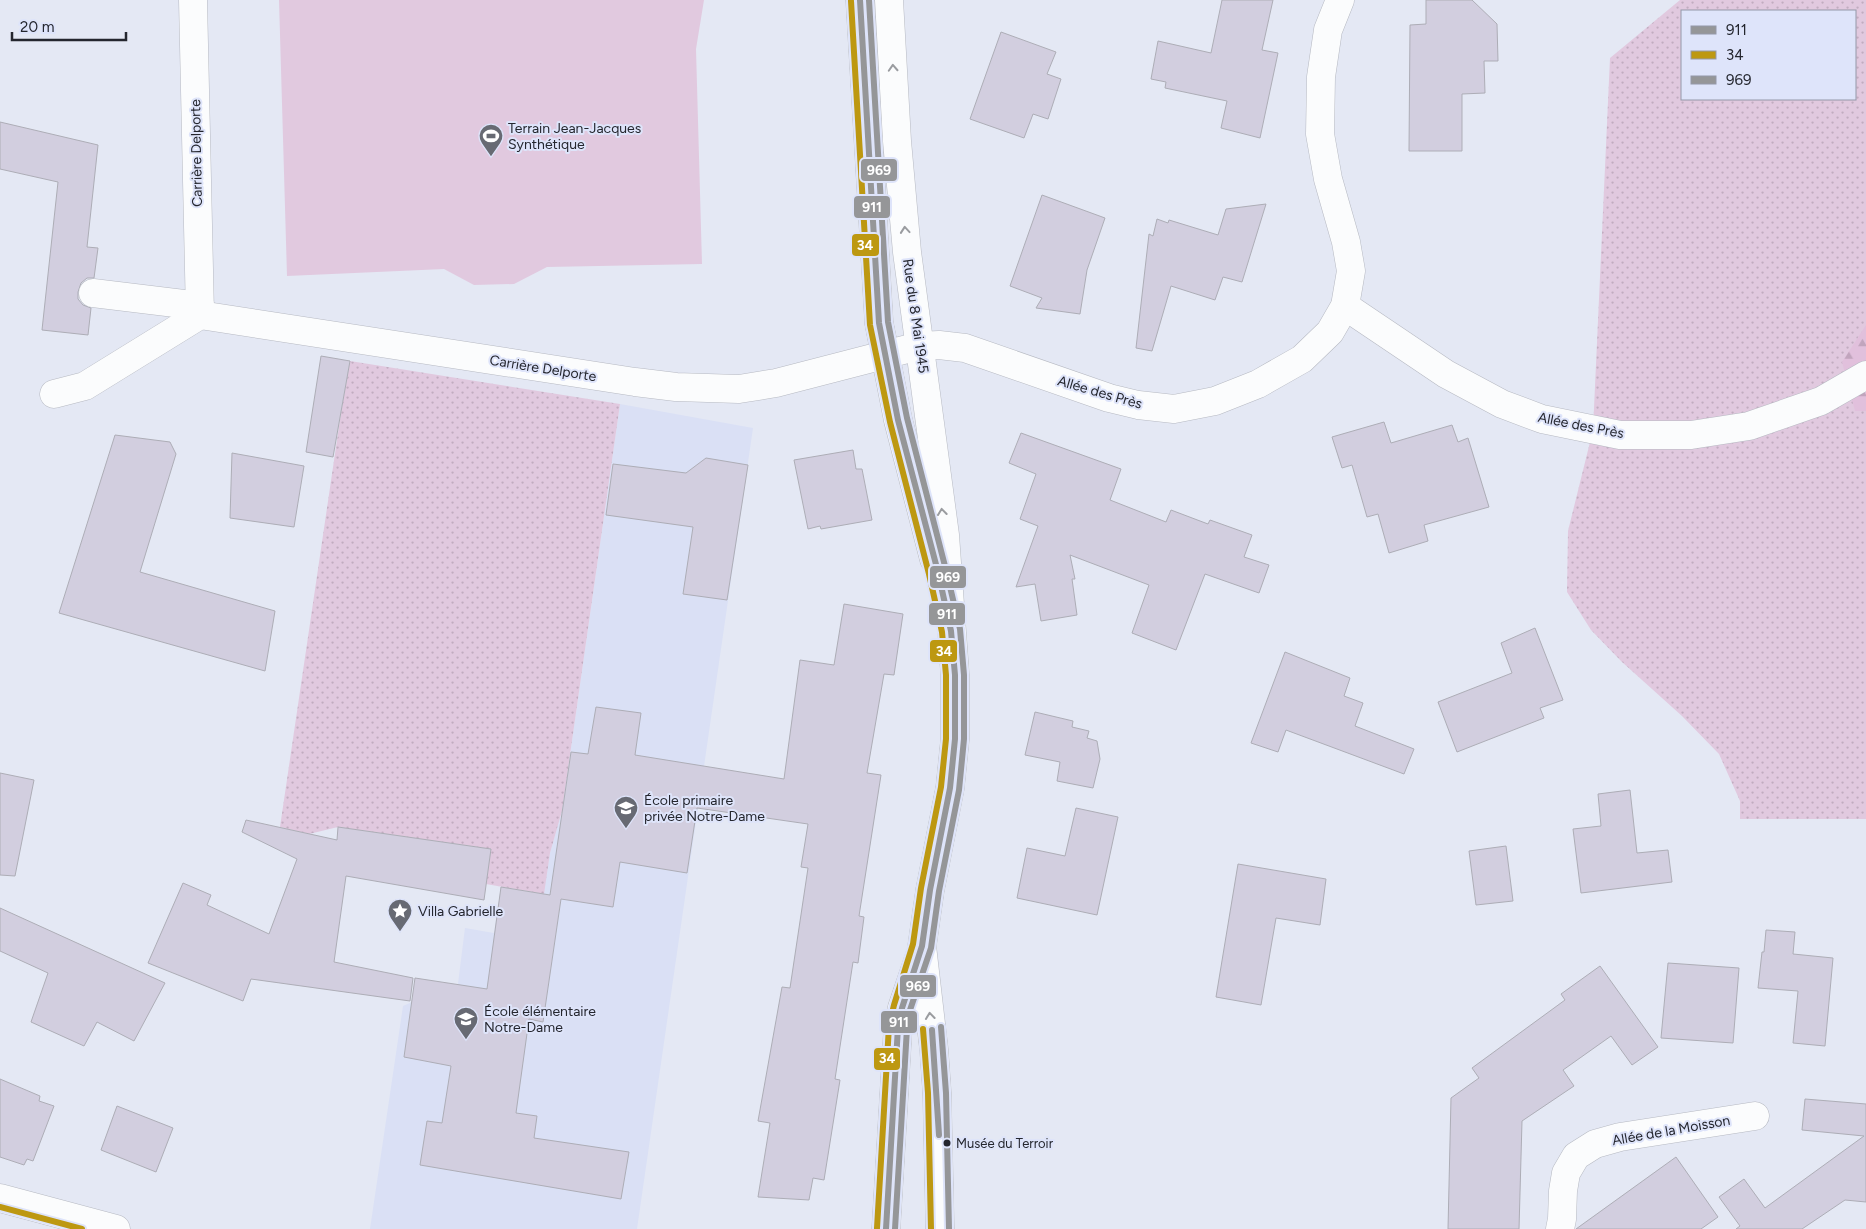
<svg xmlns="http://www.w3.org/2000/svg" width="1866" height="1229" viewBox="0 0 1866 1229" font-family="Figtree,sans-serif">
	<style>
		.built { fill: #dae0f5 }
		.grass { fill: url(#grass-dots); fill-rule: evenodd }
		.forest { fill: url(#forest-firs) }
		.park { fill: #e1c9df }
		.building { fill: #d2cedf; stroke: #adadb6 }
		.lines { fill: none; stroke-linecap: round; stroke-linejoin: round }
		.street-casing { stroke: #b6b9c2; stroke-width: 29 }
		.secondary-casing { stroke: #b6b9c2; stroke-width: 29 }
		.street { stroke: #fbfcfd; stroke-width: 28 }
		.secondary { stroke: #fbfcfd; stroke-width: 28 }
		.bus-1-casing { stroke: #dee4fa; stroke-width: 10 }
		.bus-2-casing { stroke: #dee4fa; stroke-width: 10 }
		.bus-3-casing { stroke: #dee4fa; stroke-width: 10 }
		.bus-1 { stroke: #959698; stroke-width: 6 }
		.bus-2 { stroke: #bd9811; stroke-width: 6 }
		.bus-3 { stroke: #959698; stroke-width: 6 }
		.oneway { stroke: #9a9ca0 }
		.bus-dot { fill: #24262e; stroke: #dee4fa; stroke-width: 2 }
		.labels { text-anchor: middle; stroke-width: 4; stroke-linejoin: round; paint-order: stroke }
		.bus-label { font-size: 13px; fill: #24262e; stroke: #dee4fa; text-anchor: start }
		.poi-label { font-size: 14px; fill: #24262e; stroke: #dee4fa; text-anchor: start }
		.street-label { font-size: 14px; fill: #24262e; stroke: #dee4fa }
		.line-badge { stroke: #dee4fa; stroke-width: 2 }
		.badge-label { font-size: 14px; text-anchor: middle; font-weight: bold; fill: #fff }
	</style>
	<defs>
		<pattern id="grass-dots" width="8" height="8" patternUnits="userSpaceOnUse" patternTransform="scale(1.25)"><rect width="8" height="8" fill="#e1c9df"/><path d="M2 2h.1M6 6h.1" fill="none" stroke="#c1acc0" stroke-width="1.8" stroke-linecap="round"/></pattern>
		<pattern id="forest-firs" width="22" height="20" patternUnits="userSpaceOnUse" patternTransform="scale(1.25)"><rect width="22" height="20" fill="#e1c0dc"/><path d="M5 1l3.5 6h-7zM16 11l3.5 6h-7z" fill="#c1a5bd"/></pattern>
	</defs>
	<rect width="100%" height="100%" fill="#e4e8f4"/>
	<polygon class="built" points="620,404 753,428 637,1229 370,1229 403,1006 412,1002 455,1008 465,928 494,933 501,887 543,894 550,853 562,811"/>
	<g class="grass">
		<path d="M1680,0H1866V819H1740V801L1719,754L1682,716L1622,662L1591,630L1567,592L1568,531L1593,430L1610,58ZM1682,11H1855V99H1682Z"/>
		<polygon points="350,361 620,404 562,811 550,853 544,894 486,884 491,849 338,827 309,834 280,827 341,413"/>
	</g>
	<polygon class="forest" points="1866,325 1866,411 1855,411 1842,362"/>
	<polygon class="park" points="279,0 704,0 696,49 702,264 547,267 514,284 474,285 444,269 287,276"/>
	<g class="building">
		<polygon points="1222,0 1273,0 1262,50 1278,53 1260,138 1221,128 1227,101 1165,88 1166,82 1151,79 1158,41 1211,53"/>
		<polygon points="1426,0 1472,0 1497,24 1498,61 1484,61 1485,93 1462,94 1462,151 1409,151 1410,25 1426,24"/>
		<polygon points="1001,32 1056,52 1047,74 1061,79 1048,119 1033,114 1024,138 970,119"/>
		<polygon points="0,122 98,145 87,247 98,248 94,278 87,278 81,283 78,292 78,299 83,305 91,308 88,335 42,330 58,182 0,169"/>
		<polygon points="1042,195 1105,218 1087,270 1080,314 1036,308 1042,298 1010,286"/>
		<polygon points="1266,204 1242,282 1223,277 1215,300 1171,286 1152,351 1136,348 1149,234 1153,236 1157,219 1168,223 1169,220 1218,235 1226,209"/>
		<polygon points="321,356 350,361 333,457 306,452"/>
		<polygon points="1384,422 1391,443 1452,425 1458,442 1468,438 1489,507 1424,525 1428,541 1389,553 1378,514 1367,517 1352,465 1342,468 1332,437"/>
		<polygon points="1021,433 1121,469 1110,500 1166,522 1171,510 1208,524 1210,520 1252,535 1244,557 1269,565 1259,593 1205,574 1176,650 1132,633 1149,585 1070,555 1075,579 1072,579 1077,615 1041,621 1035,584 1016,587 1038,526 1020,519 1036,474 1009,463"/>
		<polygon points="115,435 170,442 176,454 140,572 275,611 265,671 59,613"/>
		<polygon points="853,450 856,469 862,469 872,520 821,529 820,526 808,529 794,460"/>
		<polygon points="232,453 304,466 294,527 230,518"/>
		<polygon points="706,458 748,465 727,600 683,594 693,527 606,515 613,464 686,473"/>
		<polygon points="844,604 903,614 894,675 884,674 867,773 881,775 859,916 864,917 858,963 853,962 835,1079 840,1080 824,1180 813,1178 809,1200 758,1197 770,1123 758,1121 782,987 790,988 808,868 801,867 808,824 697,808 687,873 620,862 613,907 561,899 543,1022 529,1019 516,1113 537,1116 534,1138 629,1152 621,1199 420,1165 427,1121 442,1123 451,1066 404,1057 415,978 487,989 501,887 550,895 571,752 588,754 596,707 641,713 635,755 784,779 800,660 834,665"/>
		<polygon points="1535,628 1563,700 1540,708 1544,718 1457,752 1438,702 1512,673 1501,643"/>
		<polygon points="1285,652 1350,678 1344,696 1363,703 1355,726 1414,749 1404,774 1286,730 1278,752 1251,743"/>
		<polygon points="1035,712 1073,721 1072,727 1089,731 1087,738 1097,741 1100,759 1093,788 1057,781 1060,762 1025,755"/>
		<polygon points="0,773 34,780 15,876 0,875"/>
		<polygon points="1630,790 1637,853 1668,850 1672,882 1581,893 1573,829 1601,826 1598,794"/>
		<polygon points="1076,808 1118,817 1097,915 1017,898 1027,848 1065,856"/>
		<polygon points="246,820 337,840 338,827 491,849 484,900 346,876 334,962 413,978 410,1001 251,979 243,1001 148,963 183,883 211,895 207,905 269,934 297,859 242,832"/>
		<polygon points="1506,846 1513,901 1476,905 1469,851"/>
		<polygon points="1238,864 1326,879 1320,925 1276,918 1261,1005 1216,997"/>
		<polygon points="0,908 165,983 134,1041 97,1022 84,1046 31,1022 48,973 0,951"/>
		<polygon points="1766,930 1795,932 1793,954 1833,958 1825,1046 1793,1043 1798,991 1758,988 1762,952 1764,952"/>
		<polygon points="1668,963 1739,968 1733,1043 1661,1038"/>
		<polygon points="1600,966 1658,1047 1632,1065 1611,1036 1563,1070 1574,1086 1522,1121 1519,1229 1448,1229 1451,1098 1479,1078 1472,1068 1565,1000 1561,994"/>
		<polygon points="0,1079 40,1096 39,1101 54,1106 33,1161 27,1159 24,1165 0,1157"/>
		<polygon points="1805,1099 1866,1104 1866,1202 1845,1200 1802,1229 1736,1229 1740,1226 1719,1197 1744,1179 1765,1208 1864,1136 1802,1130"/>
		<polygon points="117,1106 173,1128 156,1172 101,1150"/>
		<polygon points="1676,1157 1718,1217 1701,1229 1576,1229"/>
	</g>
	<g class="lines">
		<defs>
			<g id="street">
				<polyline points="193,0 200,315"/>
				<polyline points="93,293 200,306"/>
				<polyline points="1345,306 1446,374 1502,404 1542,419 1620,435 1691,435 1749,426 1821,401 1866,375"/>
				<polyline points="54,394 85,386 200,315 635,382 676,387 739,389 776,383 919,346 939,345 965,348 1109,398 1138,405 1174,409 1215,401 1258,384 1302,359 1330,332 1345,306 1351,271 1346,242 1328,179 1320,134 1321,77 1328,30 1340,0"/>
				<polyline points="1560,1229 1562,1219 1563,1191 1566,1173 1576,1156 1595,1144 1620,1137 1755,1116"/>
			</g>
			<g id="secondary">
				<polyline points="860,0 879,323 898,420 934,559"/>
				<polyline points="889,0 897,141 907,252 945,535 955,675 955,739 950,788 930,890 922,946 934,1050 937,1093 940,1229"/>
				<polyline points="0,1198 116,1229"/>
				<polyline points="886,1229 898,1027 902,1008 920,955"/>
			</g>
		</defs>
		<use href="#street" class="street-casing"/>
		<use href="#secondary" class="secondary-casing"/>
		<use href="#street" class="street"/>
		<use href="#secondary" class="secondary"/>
		<defs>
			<g id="bus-1">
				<polyline points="860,0 879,323 898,420 938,572 951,631 955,675 955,739 950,788 930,890 922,946 902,1008 898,1027 886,1229"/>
				<polyline points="932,1030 939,1135"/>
			</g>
			<g id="bus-2">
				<polyline points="851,1 870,325 890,422 929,574 942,632 946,675 946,739 941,787 921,888 913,944 894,1005 889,1026 877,1228"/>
				<polyline points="923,1029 928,1093 931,1229"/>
				<polyline points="0,1207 82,1229"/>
			</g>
			<g id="bus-3">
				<polyline points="869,0 888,322 907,418 946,570 960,629 964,675 964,739 959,790 939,891 931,948 910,1010 907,1028 895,1229"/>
				<polyline points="941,1027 946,1093 949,1229"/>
			</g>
		</defs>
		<use href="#bus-1" class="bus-1-casing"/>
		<use href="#bus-2" class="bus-2-casing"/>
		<use href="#bus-3" class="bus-3-casing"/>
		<use href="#bus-1" class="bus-1"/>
		<use href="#bus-2" class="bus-2"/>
		<use href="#bus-3" class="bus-3"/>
	</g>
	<defs><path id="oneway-chevron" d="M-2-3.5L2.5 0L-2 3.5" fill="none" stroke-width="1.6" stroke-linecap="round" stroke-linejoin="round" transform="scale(1.25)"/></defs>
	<g class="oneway">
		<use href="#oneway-chevron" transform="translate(893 68) rotate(-93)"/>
		<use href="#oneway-chevron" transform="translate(905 230) rotate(-95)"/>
		<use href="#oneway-chevron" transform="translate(942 512) rotate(-97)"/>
		<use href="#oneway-chevron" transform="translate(930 1016) rotate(-96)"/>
	</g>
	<defs>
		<symbol id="stadium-pin" viewBox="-11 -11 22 30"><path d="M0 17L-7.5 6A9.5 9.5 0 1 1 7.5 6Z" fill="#676a73" stroke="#dee4fa"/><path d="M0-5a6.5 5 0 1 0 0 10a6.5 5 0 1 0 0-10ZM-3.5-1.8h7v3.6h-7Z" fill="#fff"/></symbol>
		<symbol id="school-pin" viewBox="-11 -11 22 30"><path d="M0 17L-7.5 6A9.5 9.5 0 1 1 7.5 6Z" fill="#676a73" stroke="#dee4fa"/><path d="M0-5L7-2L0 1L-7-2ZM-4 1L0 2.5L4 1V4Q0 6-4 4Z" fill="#fff"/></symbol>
		<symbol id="sight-pin" viewBox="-11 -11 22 30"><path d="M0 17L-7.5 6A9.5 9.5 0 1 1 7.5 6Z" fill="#676a73" stroke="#dee4fa"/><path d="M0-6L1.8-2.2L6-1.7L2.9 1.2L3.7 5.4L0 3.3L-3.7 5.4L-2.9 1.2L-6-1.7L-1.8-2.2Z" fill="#fff"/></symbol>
	</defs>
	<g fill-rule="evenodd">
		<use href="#stadium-pin" x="477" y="122" width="28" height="38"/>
		<use href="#school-pin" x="612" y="794" width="28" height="38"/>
		<use href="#sight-pin" x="386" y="897" width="28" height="38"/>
		<use href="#school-pin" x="452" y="1005" width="28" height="38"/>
	</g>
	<circle class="bus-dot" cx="947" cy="1143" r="4.5"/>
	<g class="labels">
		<g class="bus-label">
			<text x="956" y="1148">Musée du Terroir</text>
		</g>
		<g class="poi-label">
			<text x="508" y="133">Terrain Jean-Jacques<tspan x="508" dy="16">Synthétique</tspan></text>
			<text x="644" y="805">École primaire<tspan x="644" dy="16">privée Notre-Dame</tspan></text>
			<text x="418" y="916">Villa Gabrielle</text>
			<text x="484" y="1016">École élémentaire<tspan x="484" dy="16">Notre-Dame</tspan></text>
		</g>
		<g class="street-label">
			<text transform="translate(196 153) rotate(-91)" y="5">Carrière Delporte</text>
			<text transform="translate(916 316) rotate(82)" y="5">Rue du 8 Mai 1945</text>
			<text transform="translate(543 368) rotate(9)" y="5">Carrière Delporte</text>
			<text transform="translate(1100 392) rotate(16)" y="5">Allée des Près</text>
			<text transform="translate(1581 425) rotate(11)" y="5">Allée des Près</text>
			<text transform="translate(1671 1130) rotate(-10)" y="5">Allée de la Moisson</text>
		</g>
	</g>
	<g class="line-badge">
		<rect x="860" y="158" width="38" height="24" rx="5" fill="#959698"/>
		<rect x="853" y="195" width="38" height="24" rx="5" fill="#959698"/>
		<rect x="851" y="233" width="29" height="24" rx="5" fill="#bd9811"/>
		<rect x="929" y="565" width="38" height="24" rx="5" fill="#959698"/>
		<rect x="928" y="602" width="38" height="24" rx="5" fill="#959698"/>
		<rect x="929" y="639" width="29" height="24" rx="5" fill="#bd9811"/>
		<rect x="899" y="974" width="38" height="24" rx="5" fill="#959698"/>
		<rect x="880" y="1010" width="38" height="24" rx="5" fill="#959698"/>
		<rect x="873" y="1047" width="28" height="24" rx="5" fill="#bd9811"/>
	</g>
	<g class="badge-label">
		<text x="879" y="175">969</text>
		<text x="872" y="212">911</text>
		<text x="865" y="250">34</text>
		<text x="948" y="582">969</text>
		<text x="947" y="619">911</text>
		<text x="944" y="656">34</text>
		<text x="918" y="991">969</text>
		<text x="899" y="1027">911</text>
		<text x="887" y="1063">34</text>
	</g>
	<rect x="1681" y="10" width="175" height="90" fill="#dee4fa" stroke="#9498a8"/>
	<rect x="1691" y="26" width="25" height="8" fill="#959698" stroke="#9498a8"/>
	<text x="1726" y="35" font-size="15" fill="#24262e">911</text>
	<rect x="1691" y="51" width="25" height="8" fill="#bd9811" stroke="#9498a8"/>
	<text x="1726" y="60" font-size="15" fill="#24262e">34</text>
	<rect x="1691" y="76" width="25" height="8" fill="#959698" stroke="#9498a8"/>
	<text x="1726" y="85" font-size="15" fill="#24262e">969</text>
	<path d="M12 32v8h114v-8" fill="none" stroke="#24262e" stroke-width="2.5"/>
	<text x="20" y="32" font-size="15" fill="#24262e" stroke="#dee4fa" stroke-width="4" paint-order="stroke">20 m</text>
</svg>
